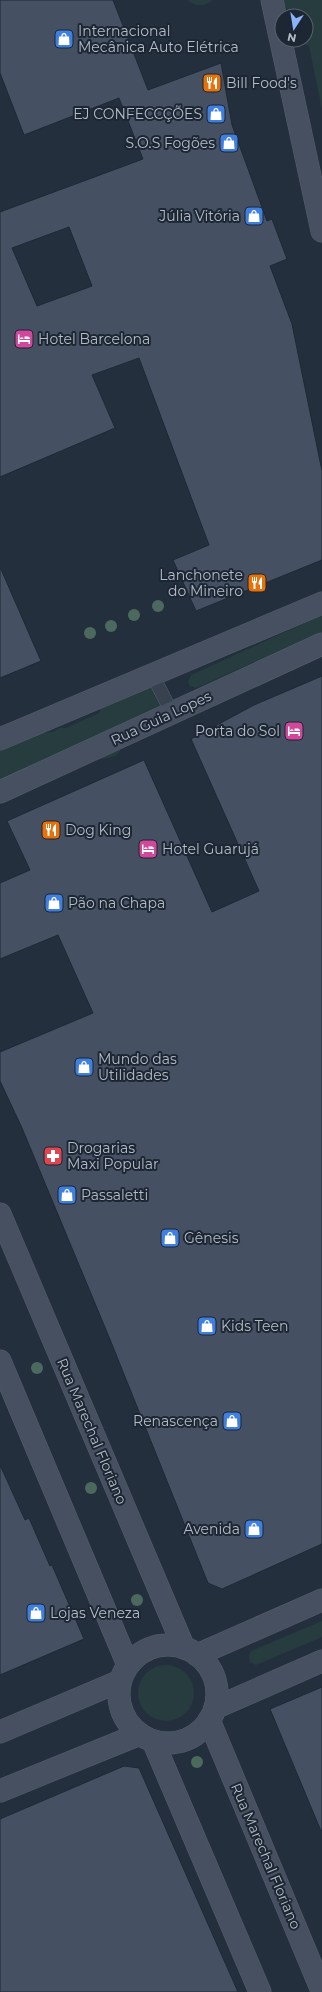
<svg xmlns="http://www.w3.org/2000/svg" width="322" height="1992" viewBox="0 0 322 1992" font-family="Montserrat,sans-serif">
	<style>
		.green { fill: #263c3f }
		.building { fill: #455162; stroke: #1f2835; fill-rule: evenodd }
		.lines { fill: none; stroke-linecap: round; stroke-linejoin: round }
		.lane-casing { stroke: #565f6c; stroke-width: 14 }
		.secondary-casing { stroke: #565f6c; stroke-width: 23 }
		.lane { stroke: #38414e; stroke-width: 13 }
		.secondary { stroke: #465061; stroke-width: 22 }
		.tree { fill: #4b6a5d }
		.labels { text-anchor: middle; stroke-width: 4; stroke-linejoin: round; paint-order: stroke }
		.poi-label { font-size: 14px; fill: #b4bcc9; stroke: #1d2633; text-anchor: start }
		.street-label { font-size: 14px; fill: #b4bcc9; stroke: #1d2633 }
	</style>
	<rect width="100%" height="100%" fill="#242f3e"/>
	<g class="green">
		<path d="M187,0H213C204,7 196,7 187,0Z"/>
		<polygon points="283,0 322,0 322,109 309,46 296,40 306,40 306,16 293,16 285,6"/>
		<polygon points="322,615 322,632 196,688 190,686 188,682 191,675"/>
		<polygon points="151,677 162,703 157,723 122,744 120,751 115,756 102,759 81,758 0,793 0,743 32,734 53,732 59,728 66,728 99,713 105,697"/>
		<polygon points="322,1621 322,1637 256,1665 250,1662 249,1655 251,1651"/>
		<circle cx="166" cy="1693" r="28"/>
	</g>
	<g class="building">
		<path d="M0,0H113L148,90L221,63L232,125L267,221L272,219L287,259L270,266L292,324L322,471V560L196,611L173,560L209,545L139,358L92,375L115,428L0,477V212L143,159L119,98L24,135L0,73ZM69,227L92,286L37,306L12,248Z"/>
		<polygon points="0,567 41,661 0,678"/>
		<polygon points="322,676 322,1544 222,1589 208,1583 109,1337 22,1128 0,1081 0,1052 93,1013 58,935 0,959 0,883 30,870 7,821 144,760 212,912 259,891 191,739 254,705"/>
		<polygon points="0,1465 25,1520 29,1518 50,1566 52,1565 84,1639 0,1675"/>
		<polygon points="322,1687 322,1831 321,1831 270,1709"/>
		<polygon points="124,1766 139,1768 238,1992 0,1992 0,1819"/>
	</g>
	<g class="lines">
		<defs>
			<polyline id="lane" points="152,674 172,713"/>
			<g id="secondary">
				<polyline points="272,0 322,231"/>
				<polyline points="0,739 322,603"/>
				<polyline points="0,792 322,644"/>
				<polyline points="0,1214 184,1648"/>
				<polyline points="0,1361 128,1665"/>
				<circle cx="168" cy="1694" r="49"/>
				<polyline points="197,1655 322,1600"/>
				<polyline points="215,1708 322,1661"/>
				<polyline points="209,1720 322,1991"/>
				<polyline points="0,1732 120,1681"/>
				<polyline points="153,1741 260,1992"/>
				<polyline points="0,1791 140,1734"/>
			</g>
		</defs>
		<use href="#lane" class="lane-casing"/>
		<use href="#secondary" class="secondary-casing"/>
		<use href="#lane" class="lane"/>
		<use href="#secondary" class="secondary"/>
	</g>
	<g class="tree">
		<circle cx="158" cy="606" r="6"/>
		<circle cx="134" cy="615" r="6"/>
		<circle cx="111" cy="626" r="6"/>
		<circle cx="90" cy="633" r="6"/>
		<circle cx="37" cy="1368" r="6"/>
		<circle cx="91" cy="1488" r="6"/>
		<circle cx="137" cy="1600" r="6"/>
		<circle cx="197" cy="1762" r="6"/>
	</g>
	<defs>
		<symbol id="shop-square" viewBox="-11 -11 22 22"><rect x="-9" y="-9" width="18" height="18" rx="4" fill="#3f7fe0" stroke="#1d2633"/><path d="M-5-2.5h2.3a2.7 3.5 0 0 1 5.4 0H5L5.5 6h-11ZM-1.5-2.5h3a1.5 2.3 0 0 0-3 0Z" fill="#fff"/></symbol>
		<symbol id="restaurant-square" viewBox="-11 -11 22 22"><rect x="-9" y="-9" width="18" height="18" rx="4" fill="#e8710a" stroke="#1d2633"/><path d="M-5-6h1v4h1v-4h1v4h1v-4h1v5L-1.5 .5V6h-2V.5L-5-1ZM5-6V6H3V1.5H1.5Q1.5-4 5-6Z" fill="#fff"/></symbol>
		<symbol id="hotel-square" viewBox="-11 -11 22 22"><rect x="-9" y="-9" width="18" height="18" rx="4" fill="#d1479c" stroke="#1d2633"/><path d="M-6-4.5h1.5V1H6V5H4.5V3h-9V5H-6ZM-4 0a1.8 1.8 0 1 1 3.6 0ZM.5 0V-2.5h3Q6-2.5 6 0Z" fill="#fff"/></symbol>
		<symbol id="pharmacy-square" viewBox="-11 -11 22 22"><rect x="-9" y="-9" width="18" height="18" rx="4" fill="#e0444e" stroke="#1d2633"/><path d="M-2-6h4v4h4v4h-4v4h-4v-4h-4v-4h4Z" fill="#fff"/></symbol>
	</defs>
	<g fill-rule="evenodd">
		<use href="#shop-square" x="53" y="28" width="22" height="22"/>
		<use href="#restaurant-square" x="201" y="72" width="22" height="22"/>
		<use href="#shop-square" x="205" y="103" width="22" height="22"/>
		<use href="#shop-square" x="218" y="132" width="22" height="22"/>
		<use href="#shop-square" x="243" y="205" width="22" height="22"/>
		<use href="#hotel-square" x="13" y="328" width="22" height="22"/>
		<use href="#restaurant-square" x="246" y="572" width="22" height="22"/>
		<use href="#hotel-square" x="283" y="720" width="22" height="22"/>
		<use href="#restaurant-square" x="40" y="819" width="22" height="22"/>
		<use href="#hotel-square" x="137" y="838" width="22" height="22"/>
		<use href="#shop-square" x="43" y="892" width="22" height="22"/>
		<use href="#shop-square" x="73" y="1056" width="22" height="22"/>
		<use href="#pharmacy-square" x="42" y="1145" width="22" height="22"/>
		<use href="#shop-square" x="56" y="1184" width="22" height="22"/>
		<use href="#shop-square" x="159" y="1227" width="22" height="22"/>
		<use href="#shop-square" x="196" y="1315" width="22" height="22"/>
		<use href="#shop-square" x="221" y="1410" width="22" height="22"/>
		<use href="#shop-square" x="243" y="1518" width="22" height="22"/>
		<use href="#shop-square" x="25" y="1602" width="22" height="22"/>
	</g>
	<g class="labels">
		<g class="poi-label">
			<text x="78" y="36">Internacional<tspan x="78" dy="16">Mecânica Auto Elétrica</tspan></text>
			<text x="226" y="88">Bill Food's</text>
			<text x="202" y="119" text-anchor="end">EJ CONFECCÇÕES</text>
			<text x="215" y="148" text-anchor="end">S.O.S Fogões</text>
			<text x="240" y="221" text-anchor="end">Júlia Vitória</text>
			<text x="38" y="344">Hotel Barcelona</text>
			<text x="243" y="580" text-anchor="end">Lanchonete<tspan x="243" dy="16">do Mineiro</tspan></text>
			<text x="280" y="736" text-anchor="end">Porta do Sol</text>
			<text x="65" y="835">Dog King</text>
			<text x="162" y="854">Hotel Guarujá</text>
			<text x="68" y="908">Pão na Chapa</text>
			<text x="98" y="1064">Mundo das<tspan x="98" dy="16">Utilidades</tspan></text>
			<text x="67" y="1153">Drogarias<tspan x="67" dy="16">Maxi Popular</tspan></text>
			<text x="81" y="1200">Passaletti</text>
			<text x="184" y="1243">Gênesis</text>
			<text x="221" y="1331">Kids Teen</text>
			<text x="218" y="1426" text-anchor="end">Renascença</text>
			<text x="240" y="1534" text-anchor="end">Avenida</text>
			<text x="50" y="1618">Lojas Veneza</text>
		</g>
		<g class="street-label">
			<text transform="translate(161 718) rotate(-25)" y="5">Rua Guia Lopes</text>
			<text transform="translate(92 1431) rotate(67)" y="5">Rua Marechal Floriano</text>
			<text transform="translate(266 1856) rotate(67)" y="5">Rua Marechal Floriano</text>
		</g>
	</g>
	<g transform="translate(294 28) rotate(192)"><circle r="19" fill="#1d2633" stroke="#59626f"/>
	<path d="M0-3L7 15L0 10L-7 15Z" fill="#8ab4f8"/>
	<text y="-6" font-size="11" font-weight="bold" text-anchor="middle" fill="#b4bcc9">N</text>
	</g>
</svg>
